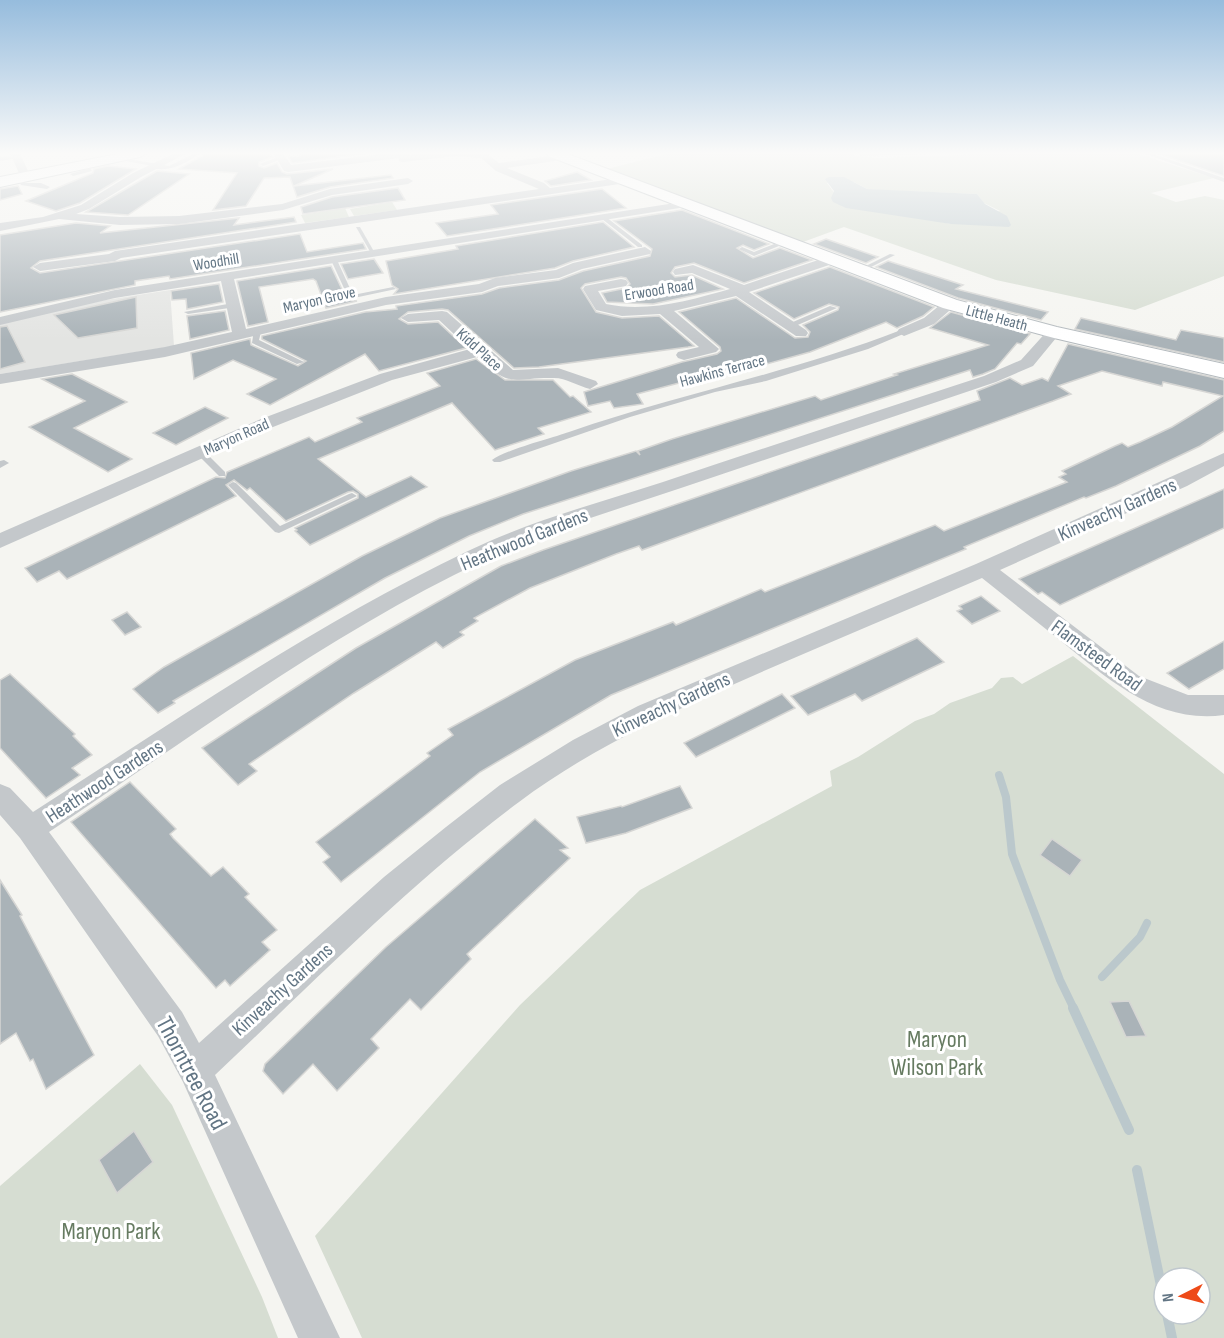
<svg xmlns="http://www.w3.org/2000/svg" width="1224" height="1338" viewBox="0 0 1224 1338" font-family="'Sofia Sans Condensed',sans-serif">
	<style>
		.built { fill: #e3e4e2 }
		.green { fill: #d6ddd2; fill-rule: evenodd }
		.water { fill: #bbc8cc }
		.lines { fill: none; stroke-linecap: round; stroke-linejoin: round }
		.stream-far1 { stroke: #bbc8cc; stroke-width: 8 }
		.stream { stroke: #bbc8cc; stroke-width: 10 }
		.building { fill: #aab3b8; stroke: #d6d6d4; stroke-width: 1.5 }
		.secondary-casing { stroke: #b4babe; stroke-width: 2 }
		.lane { fill: #c4c8cb; fill-rule: evenodd }
		.street { fill: #c4c8cb; fill-rule: evenodd }
		.secondary { fill: #fff; fill-rule: evenodd }
		.labels { text-anchor: middle; stroke-width: 6; stroke-linejoin: round; paint-order: stroke }
		.far-street-label { font-size: 16px; fill: #627584; stroke: #fff }
		.street-label { font-size: 20px; fill: #627584; stroke: #fff }
		.near-park-label { font-size: 24px; fill: #667b61; stroke: #fff }
		.near-street-label { font-size: 24px; fill: #627584; stroke: #fff }
	</style>
	<rect width="100%" height="100%" fill="#f5f5f1"/>
	<polygon class="built" points="170,290 174,346 0,374 0,324 80,304"/>
	<g class="green">
		<path d="M670,153H849L856,156L878,158L1010,153H1135L1214,178L1151,193L1176,202L1205,196L1224,200V276L1135,310L996,280L844,227L803,242L607,169ZM854,182L867,189L879,190L977,194L984,203L1000,211L951,224L912,216L835,194L827,183Z"/>
		<polygon points="392,202 397,210 354,216 350,209"/>
		<polygon points="345,208 349,217 305,223 301,215"/>
		<path d="M1073,656L1224,774V1338H362L315,1236L520,1005L640,890L832,786L830,771L858,757L915,721L934,714L950,703L992,688L1001,678L1013,677L1022,684ZM1164,1278H1200V1314H1164Z"/>
		<polygon points="140,1064 172,1105 262,1297 278,1338 0,1338 0,1186"/>
	</g>
	<polygon class="water" points="829,177 844,177 867,189 977,194 985,204 1007,216 1011,225 1009,227 951,224 846,208 833,202 831,198 834,191 825,179"/>
	<g class="lines">
		<g class="stream-far1">
			<polyline points="999,775 1006,797 1012,854 1060,980 1074,1009"/>
			<polyline points="1102,977 1140,937 1147,923"/>
		</g>
		<g class="stream">
			<polyline points="1073,1008 1129,1130"/>
			<polyline points="1137,1170 1164,1300"/>
			<polyline points="1167,1314 1172,1338"/>
		</g>
	</g>
	<g class="building">
		<polygon points="207,153 271,155 273,157 259,162 259,166 264,168 277,163 282,172 287,174 333,169 294,186 391,175 393,178 330,187 297,197 290,177 264,178 246,206 213,210 237,173 179,169"/>
		<polygon points="306,153 369,153 292,163 288,156 299,156"/>
		<polygon points="1159,153 1224,153 1224,176 1159,154"/>
		<polygon points="108,166 136,169 80,203 56,211 26,201 93,173 94,169"/>
		<polygon points="157,171 189,174 128,215 86,212"/>
		<polygon points="577,172 591,180 551,186 545,181"/>
		<polygon points="18,186 22,194 0,200 0,189"/>
		<polygon points="398,188 405,200 303,214 301,207 332,197"/>
		<polygon points="602,189 626,208 447,236 436,223 498,214 491,205"/>
		<polygon points="682,210 769,244 754,250 743,245 737,248 753,258 780,248 812,260 744,283 694,263 675,267 671,273 675,277 692,275 723,289 653,304 607,302 602,293 626,288 630,284 626,278 621,277 585,284 581,288 596,312 622,318 659,316 694,346 688,347 539,367 514,368 448,310 442,309 408,312 399,319 408,324 438,322 466,348 379,371 365,354 270,405 247,394 276,379 233,360 194,379 191,353 250,339 251,345 298,366 306,361 262,339 262,336 365,312 397,309 396,306 482,294 499,288 559,280 583,271 650,256 652,249 614,221"/>
		<polygon points="294,217 296,222 40,261 31,268 40,273 300,234 307,252 363,243 366,249 170,279 169,276 135,281 135,285 0,312 0,235 76,223 110,226 100,233 239,218 234,225"/>
		<polygon points="603,222 634,247 573,261 555,268 394,294 398,289 392,285 386,261 458,249 456,246"/>
		<polygon points="826,239 878,257 866,263 814,244"/>
		<polygon points="374,259 383,273 348,279 341,264"/>
		<polygon points="888,261 963,285 956,289 1048,312 1041,320 958,298 876,267"/>
		<polygon points="331,266 347,300 357,301 326,308 316,281 313,279 259,287 268,322 248,326 237,281"/>
		<polygon points="830,267 934,307 923,316 897,328 886,322 810,352 748,369 744,366 637,394 643,404 614,408 610,401 588,406 584,392 682,362 717,354 721,351 720,347 679,312 736,298 795,338 808,337 810,332 803,325 838,310 839,307 829,304 794,319 754,293"/>
		<polygon points="219,284 223,302 187,309 186,299 172,300 171,291"/>
		<polygon points="136,297 137,328 78,338 54,315"/>
		<polygon points="225,311 229,330 190,339 187,316"/>
		<polygon points="951,312 1030,334 1021,344 1017,343 995,369 983,374 973,377 970,370 523,514 469,536 385,578 173,701 175,703 158,713 133,689 164,667 362,556 440,518 571,471 636,451 640,455 638,451 672,439 815,396 821,400 897,375 894,374 988,345 930,328"/>
		<polygon points="1081,318 1176,340 1181,330 1224,338 1224,362 1075,329"/>
		<polygon points="7,326 25,362 0,369 0,327"/>
		<polygon points="1068,344 1224,380 1224,431 1200,446 1116,486 1086,498 1084,497 964,547 966,549 611,695 480,772 341,882 323,862 330,857 316,842 430,756 427,753 453,735 448,729 575,660 673,622 676,625 761,589 765,592 935,525 944,531 1067,482 1059,477 1066,474 1062,471 1115,446 1122,443 1128,447 1140,442 1172,427 1223,396 1163,382 1162,386 1102,371 1058,386 1071,394 1053,401 642,550 639,546 616,554 530,588 474,618 478,621 460,632 464,635 443,648 436,642 354,693 249,764 257,771 238,785 202,748 356,648 501,566 543,550 980,400 977,391 1010,378 1022,385 1042,378 1048,381"/>
		<polygon points="476,359 505,380 553,380 570,397 573,396 591,412 538,428 544,434 495,450 452,403 318,459 366,497 411,476 427,487 310,545 295,531 297,530 295,528 358,498 358,494 353,491 348,492 286,521 250,488 247,490 234,480 226,485 236,496 67,579 59,571 37,582 25,568 216,477 225,478 227,472 309,437 315,442 362,422 357,418 440,386 427,373"/>
		<polygon points="72,374 127,402 74,428 132,459 108,472 29,427 85,401 42,379"/>
		<polygon points="205,407 228,418 176,445 153,433"/>
		<polygon points="1224,489 1224,528 1060,605 1042,592 1038,594 1019,579"/>
		<polygon points="981,596 1000,611 972,624 957,611 962,609 959,606"/>
		<polygon points="127,612 141,627 125,635 112,620"/>
		<polygon points="917,638 944,662 862,701 855,694 808,715 791,696"/>
		<polygon points="1224,641 1224,669 1189,689 1167,673"/>
		<polygon points="10,674 75,734 73,736 92,755 72,768 80,775 46,798 0,748 0,680"/>
		<polygon points="782,694 795,708 696,757 684,743"/>
		<polygon points="130,782 176,829 170,834 173,838 211,876 223,867 249,894 245,897 277,930 262,942 270,950 230,986 225,980 216,988 71,822"/>
		<polygon points="680,786 692,808 626,833 586,843 577,817 621,806 622,807"/>
		<polygon points="535,819 568,848 560,850 570,858 467,954 471,959 421,1010 410,999 371,1039 379,1048 337,1091 313,1064 283,1094 263,1071 265,1064 386,947"/>
		<polygon points="1052,839 1082,860 1070,876 1040,855"/>
		<polygon points="0,880 22,915 20,916 40,954 94,1055 46,1089 33,1059 30,1061 16,1033 0,1044"/>
		<polygon points="1129,1001 1146,1036 1126,1037 1110,1002"/>
		<polygon points="134,1131 153,1162 117,1193 99,1160"/>
	</g>
	<g class="lines">
		<defs>
			<g id="secondary">
				<polygon points="123,153 147,153 140,157 0,187 0,177"/>
				<polygon points="546,153 565,153 957,300 1057,327 1224,364 1224,378 1054,338 943,308 548,156"/>
			</g>
		</defs>
		<use href="#secondary" class="secondary-casing"/>
		<g class="lane">
			<path d="M195,153H201C186,163 168,174 150,167L152,166L126,161L129,159L169,166Z"/>
			<polygon points="692,153 697,153 693,156 690,154"/>
			<polygon points="858,153 965,153 860,156"/>
			<polygon points="1143,153 1150,153 1224,178 1224,182"/>
			<polygon points="18,156 18,158 0,161 0,157"/>
			<polygon points="280,156 282,159 263,166 260,164"/>
			<polygon points="90,168 92,171 73,176 70,174"/>
			<polygon points="21,177 25,183 41,183 50,187 47,189 21,185 18,179"/>
			<polygon points="602,217 606,217 642,245 642,247 638,247 602,219"/>
			<polygon points="356,227 360,227 376,255 372,255"/>
			<polygon points="787,239 790,241 789,242 754,256 739,249 742,247 754,252"/>
			<polygon points="890,254 895,255 863,271 858,270"/>
			<polygon points="334,258 337,260 353,295 393,287 396,289 349,299 331,260"/>
			<polygon points="233,303 236,303 236,307 188,314 184,312"/>
			<polygon points="830,306 837,308 793,327 786,325"/>
			<polygon points="254,330 261,332 259,340 304,362 297,364 252,343"/>
			<path d="M901,330L908,332L868,349L766,381L715,392L630,417L500,462H494L492,460C505,450 552,438 569,432C679,394 793,372 901,330Z"/>
			<polygon points="200,449 203,450 225,472 225,476 219,476 195,452"/>
			<polygon points="4,460 9,463 0,468 0,461"/>
			<polygon points="233,482 236,483 280,526 349,494 352,493 357,496 279,533 275,532 228,485"/>
		</g>
		<g class="street">
			<polygon points="10,153 20,153 31,178 30,180 22,180"/>
			<polygon points="175,153 187,153 141,177 89,209 76,214 120,217 179,216 282,204 330,189 408,178 413,181 408,184 332,195 283,210 179,224 120,225 59,219 0,231 0,223 43,217 81,205 133,173"/>
			<polygon points="273,153 283,153 291,165 391,153 407,153 407,155 432,153 486,153 499,163 565,154 569,155 569,159 507,168 544,183 550,188 626,177 631,180 626,183 121,258 115,261 40,271 33,267 40,263 109,254 115,251 539,189 496,171 481,158 455,156 403,162 399,161 399,158 288,172 284,171"/>
			<polygon points="688,201 694,204 692,206 234,279 246,329 386,297 479,284 495,278 556,270 573,263 645,247 651,251 650,254 582,269 559,278 498,286 482,292 386,305 165,357 0,384 0,374 165,347 232,332 221,281 115,298 0,325 0,317 115,290"/>
			<path d="M833,255L838,256L840,259L838,262L749,292L806,330L808,333L806,336H796L736,296L674,311L719,349L716,352L684,360L678,358L676,355L678,352L699,347L660,314L622,316L596,310L583,289L585,286L621,279L626,280L628,283L626,286L598,291L606,304C647,313 691,300 730,289L692,273L675,275L673,272L675,269L693,265L744,285Z"/>
			<polygon points="950,300 957,304 934,324 904,336 897,332 899,329 924,318 945,301"/>
			<path d="M442,311L447,312L513,370L558,368L596,381L598,384L590,389C578,386 566,378 554,378C511,377 513,390 477,357L392,380L273,427L0,548V533L261,419L380,374L470,349L439,320L408,322L401,318L408,314Z"/>
			<path d="M1054,328L1061,332L1033,366L996,382C892,417 788,452 684,487C617,510 548,529 485,560C330,633 190,738 49,832L182,1012L199,1043L384,877L446,827L500,785L573,740L638,706L976,564L1224,453V466L1187,486L1000,570L1139,676L1188,695H1224V715C1158,724 1109,680 1061,641C1035,620 1008,599 982,578C898,614 813,649 730,686C657,719 584,753 519,802C410,883 314,982 215,1075L340,1338H298L183,1082L158,1036L20,838L0,815V784L10,788L33,812C175,721 315,624 468,551C530,521 598,503 663,482C770,446 877,411 984,376L1021,360L1049,329Z"/>
		</g>
		<use href="#secondary" class="secondary"/>
	</g>
	<linearGradient id="sky" x2="0" y2="1"><stop stop-color="#96bcdd"/><stop offset="0.45" stop-color="#fafaf9"/><stop offset="1" stop-color="#fafaf9" stop-opacity="0"/></linearGradient>
	<rect width="1224" height="340" fill="url(#sky)"/>
	<g class="labels">
		<g class="far-street-label">
			<text transform="translate(216 261) rotate(-9)" y="6">Woodhill</text>
			<text transform="translate(659 289) rotate(-9)" y="6">Erwood Road</text>
			<text transform="translate(319 299) rotate(-13)" y="6">Maryon Grove</text>
			<text transform="translate(997 317) rotate(15)" y="6">Little Heath</text>
			<text transform="translate(480 349) rotate(42)" y="6">Kidd Place</text>
			<text transform="translate(722 370) rotate(-15)" y="6">Hawkins Terrace</text>
			<text transform="translate(236 436) rotate(-24)" y="6">Maryon Road</text>
		</g>
		<g class="street-label">
			<text transform="translate(1117 509) rotate(-24)" y="7">Kinveachy Gardens</text>
			<text transform="translate(524 539) rotate(-22)" y="7">Heathwood Gardens</text>
			<text transform="translate(1097 655) rotate(36)" y="7">Flamsteed Road</text>
			<text transform="translate(671 704) rotate(-25)" y="7">Kinveachy Gardens</text>
			<text transform="translate(104 781) rotate(-33)" y="7">Heathwood Gardens</text>
			<text transform="translate(282 989) rotate(-42)" y="7">Kinveachy Gardens</text>
		</g>
		<g class="near-park-label">
			<text x="937" y="1047">Maryon<tspan x="937" dy="28">Wilson Park</tspan></text>
			<text x="111" y="1239">Maryon Park</text>
		</g>
		<g class="near-street-label">
			<text transform="translate(192 1073) rotate(62)" y="8">Thorntree Road</text>
		</g>
	</g>
	<g transform="translate(1182 1296) rotate(264)"><circle r="28" fill="#ffffff" stroke="#c0c8ce" stroke-width="1.5"/>
	<path d="M0-4.5L10 22L0 15L-10 22Z" fill="#ee4a18"/>
	<text y="-9" font-size="16" font-weight="bold" text-anchor="middle" fill="#627584">N</text>
	</g>
</svg>
